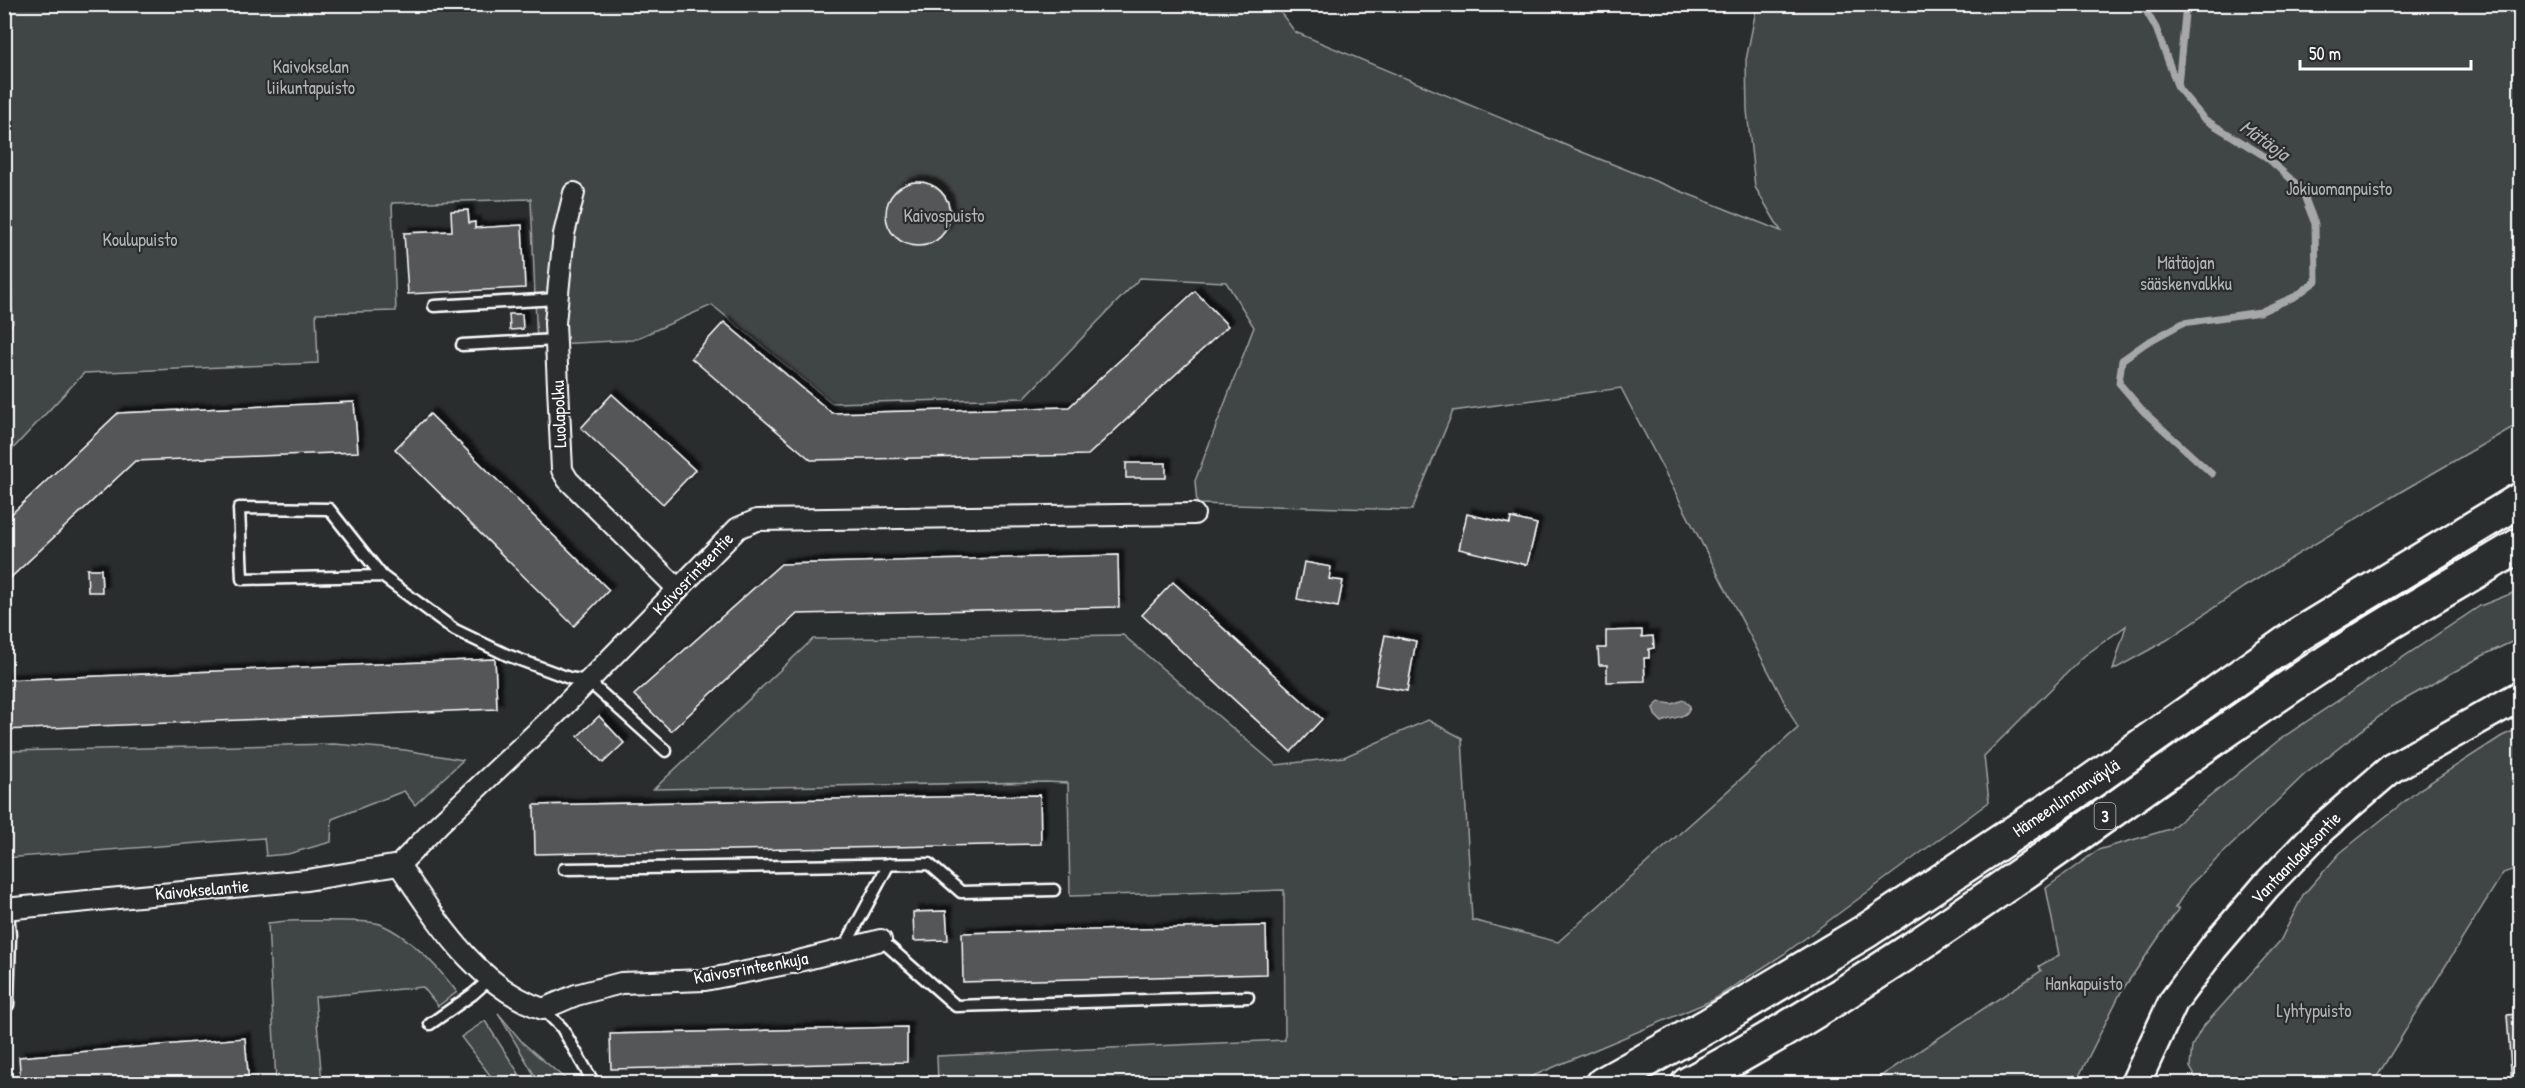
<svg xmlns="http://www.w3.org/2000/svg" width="2525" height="1088" viewBox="0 0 2525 1088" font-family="'Patrick Hand',sans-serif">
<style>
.built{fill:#373a3b}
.green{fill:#414445;stroke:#a0a2a2;stroke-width:1.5}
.water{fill:#6a6c6d;stroke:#a6a7a7;stroke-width:1.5}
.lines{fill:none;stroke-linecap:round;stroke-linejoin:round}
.stream{stroke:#a6a7a7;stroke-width:7}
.building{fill:#555758;stroke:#fff;stroke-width:1.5;filter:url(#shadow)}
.lane-casing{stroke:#fff;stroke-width:15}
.street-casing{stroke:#fff;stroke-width:24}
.secondary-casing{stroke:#fff;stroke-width:33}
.highway-casing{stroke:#fff;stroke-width:38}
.lane{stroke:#2a2d2e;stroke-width:10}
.street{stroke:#2a2d2e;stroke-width:20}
.secondary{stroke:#2a2d2e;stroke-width:28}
.highway{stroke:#2a2d2e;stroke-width:33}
.labels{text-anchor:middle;stroke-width:4.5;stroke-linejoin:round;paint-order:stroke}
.shield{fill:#2a2d2e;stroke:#bfc0c0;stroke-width:1.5}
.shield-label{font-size:16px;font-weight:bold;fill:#fff}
.park-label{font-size:18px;fill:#b3b4b5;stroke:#2a2d2e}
.street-label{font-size:18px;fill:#fff;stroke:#2a2d2e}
.water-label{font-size:20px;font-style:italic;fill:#b4b6b6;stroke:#2a2d2e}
</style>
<defs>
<filter id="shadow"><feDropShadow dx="5.5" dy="-5.5" stdDeviation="1.5" flood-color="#0009"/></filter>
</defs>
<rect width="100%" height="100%" fill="#2a2d2e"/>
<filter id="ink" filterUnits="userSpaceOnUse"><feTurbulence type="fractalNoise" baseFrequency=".0167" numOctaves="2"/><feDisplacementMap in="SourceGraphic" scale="12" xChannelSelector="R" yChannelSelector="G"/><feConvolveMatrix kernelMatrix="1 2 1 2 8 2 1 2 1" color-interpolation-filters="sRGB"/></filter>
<g filter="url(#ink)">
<path class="built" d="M 5,161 L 6,162 L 13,323 L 5,334 Z"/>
<g class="green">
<path d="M 5,5 L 1275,5 L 1295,32 L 1582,152 L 1781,231 L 1755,187 L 1747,110 L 1746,60 L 1757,5 L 2520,5 L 2520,423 L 2402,491 L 2244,587 L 2167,640 L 2113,670 L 2126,626 L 2084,656 L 1984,756 L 1989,802 L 1784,954 L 1713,1000 L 1516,1083 L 938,1083 L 937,1056 L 1285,1040 L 1284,890 L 1070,896 L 1068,783 L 1046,782 L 654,789 L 813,639 L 1123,635 L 1276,765 L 1344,757 L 1428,720 L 1462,738 L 1472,920 L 1558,942 L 1798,728 L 1621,388 L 1453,411 L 1412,510 L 1197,504 L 1195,481 L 1254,327 L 1226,282 L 1140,278 L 1024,398 L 832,403 L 712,305 L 633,340 L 537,345 L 531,199 L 392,203 L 396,311 L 316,313 L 318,363 L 84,373 L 5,457 L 4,334 L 13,323 L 6,162 L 4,161 Z"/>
<path d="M 2520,590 L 2520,638 L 2484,655 L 2393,706 L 2304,775 L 2189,886 L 2175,908 L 2179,908 L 2121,992 L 2076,1082 L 2074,1076 L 2071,1084 L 1870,1083 L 2041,971 L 2039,966 L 2059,955 L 2046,888 L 2098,850 L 2170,829 L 2279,740 L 2480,606 Z"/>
<path d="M 2520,728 L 2520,867 L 2503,873 L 2373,1083 L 2199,1083 L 2190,1067 L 2192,1046 L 2202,1028 L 2280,941 L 2303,895 L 2340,853 L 2420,789 L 2502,736 Z"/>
<path d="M 334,744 L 405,750 L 463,760 L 415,805 L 404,791 L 332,819 L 331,842 L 288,854 L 266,856 L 264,838 L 5,858 L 5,751 Z"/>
<path d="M 287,921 C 304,921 368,919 380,924 C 411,937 437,966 457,992 L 438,1006 L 423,987 L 315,997 L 322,1083 L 276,1083 L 268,923 Z"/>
<path d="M 498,1013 L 523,1043 L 570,1083 L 539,1083 Z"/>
<path d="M 485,1021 L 525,1083 L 496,1083 L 461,1037 Z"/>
</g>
<path class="water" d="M 1683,700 L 1690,706 C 1687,720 1673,716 1662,722 L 1655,715 L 1653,708 L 1659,702 L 1672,704 Z"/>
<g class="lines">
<g class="stream">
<path d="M 2142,4 L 2156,28 L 2178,88 L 2204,119 L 2266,157 L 2301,188 L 2315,224 L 2316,281 L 2296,296 L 2260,312 L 2183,323 L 2146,343 L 2122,360 L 2119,383 L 2144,412 L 2212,474"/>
<path d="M 2178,86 L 2186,4"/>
</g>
</g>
<g class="building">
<circle cx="918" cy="214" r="32"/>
<path d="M 468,210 L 469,223 L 475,222 L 475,228 L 522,225 L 525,288 L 408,294 L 404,233 L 452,231 L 451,211 Z"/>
<path d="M 1195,291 L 1228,326 L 1088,455 L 811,460 L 691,358 L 724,322 L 832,413 L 1069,407 Z"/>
<path d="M 509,314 L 522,314 L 523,329 L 510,330 Z"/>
<path d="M 612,394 L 695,470 L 663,504 L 581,428 Z"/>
<path d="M 354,402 L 358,452 L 135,461 L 4,584 L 4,521 L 118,413 Z"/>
<path d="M 430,414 L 609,590 L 574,626 L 395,449 Z"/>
<rect x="1126" y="463" width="40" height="15"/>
<path d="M 1467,514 L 1510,524 L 1511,518 L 1537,524 L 1527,565 L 1459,549 Z"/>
<path d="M 1118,555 L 1119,607 L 797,614 L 671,731 L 634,695 L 781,564 Z"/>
<path d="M 1304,562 L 1331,567 L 1329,579 L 1343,581 L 1338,607 L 1297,599 Z"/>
<path d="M 87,569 L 101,569 L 102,592 L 88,592 Z"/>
<path d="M 1173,582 L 1322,719 L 1291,752 L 1142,615 Z"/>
<path d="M 1642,630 L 1642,637 L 1653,636 L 1654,648 L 1649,649 L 1649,658 L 1644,658 L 1645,681 L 1607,682 L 1607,665 L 1599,665 L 1598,648 L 1606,648 L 1606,631 Z"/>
<path d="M 1385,635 L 1416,641 L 1407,691 L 1375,685 Z"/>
<path d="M 495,659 L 497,709 L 4,730 L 4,680 Z"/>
<path d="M 599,716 L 624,743 L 603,763 L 578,736 Z"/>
<path d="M 1040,795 L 1041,844 L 535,854 L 534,805 Z"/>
<path d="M 946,911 L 948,940 L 914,941 L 913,912 Z"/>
<path d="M 1266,926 L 1267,974 L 963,982 L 962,933 Z"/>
<path d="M 2520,1014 L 2520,1084 L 2512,1084 L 2507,1015 Z"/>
<path d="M 907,1027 L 907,1062 L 611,1069 L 610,1034 Z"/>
<path d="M 245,1038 L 249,1084 L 21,1084 L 19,1057 Z"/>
</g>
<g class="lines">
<defs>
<g id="lane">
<path d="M 434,306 L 557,299"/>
<path d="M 462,345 L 556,340"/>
<path d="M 382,576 L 242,579 L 239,508 L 329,509 L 382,576 L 455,630 L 507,655 L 569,678 L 588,681 L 666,751"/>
<path d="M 564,869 L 929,864 L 961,892 L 1054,890"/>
<path d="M 8,909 L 10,936 L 8,1005"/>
<path d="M 881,940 L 956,1006 L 1248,997"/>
<path d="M 843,950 L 889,864"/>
<path d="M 543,1009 L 562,1028 L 592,1080 L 596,1084"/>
<path d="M 430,1024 L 473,994 L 490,979"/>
</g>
<g id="street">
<path d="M 574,193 L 564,234 L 555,323 L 562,470 L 568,480 L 678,589"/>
<path d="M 399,865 L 439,824 L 555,715 L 738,528 L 757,520 L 1194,514"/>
<path d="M 399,865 C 437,920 477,987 543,1009 L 576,995 L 621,983 L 705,980 L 791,963 L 881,940"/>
<path d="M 4,909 L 307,880 L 399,865"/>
</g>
<path id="secondary" d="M 2135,1084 L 2173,1002 L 2214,947 L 2266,886 L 2321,829 L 2392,768 L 2520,696"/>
<g id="highway">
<path d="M 1603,1084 L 1709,1025 L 1866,931 L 2086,785 L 2298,635 L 2520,500"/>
<path d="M 1688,1084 C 1911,966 2107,808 2316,669 C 2382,625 2452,586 2520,545"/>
</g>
</defs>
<use href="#lane" class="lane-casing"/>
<use href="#street" class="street-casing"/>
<use href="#secondary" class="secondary-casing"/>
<use href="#highway" class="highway-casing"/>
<use href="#lane" class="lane"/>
<use href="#street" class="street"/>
<use href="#secondary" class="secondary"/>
<use href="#highway" class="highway"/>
</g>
</g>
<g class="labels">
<rect class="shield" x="2094.5" y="803" width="21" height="26" rx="4.5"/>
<g class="shield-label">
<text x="2105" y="822">3</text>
</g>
<g class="park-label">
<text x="311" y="73">Kaivokselan<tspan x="311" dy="21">liikuntapuisto</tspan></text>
<text x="2339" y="195">Jokiuomanpuisto</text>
<text x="944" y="222">Kaivospuisto</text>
<text x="140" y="246">Koulupuisto</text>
<text x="2186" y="269">Mätäojan<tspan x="2186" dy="21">sääskenvalkku</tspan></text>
<text x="2084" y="990">Hankapuisto</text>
<text x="2314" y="1017">Lyhtypuisto</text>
</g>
<g class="street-label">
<text transform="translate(559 414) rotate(-92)" y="6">Luolapolku</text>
<text transform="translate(693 574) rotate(-46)" y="6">Kaivosrinteentie</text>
<text transform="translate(2066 798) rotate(-34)" y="6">Hämeenlinnanväylä</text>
<text transform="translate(2296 858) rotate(-46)" y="6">Vantaanlaaksontie</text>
<text transform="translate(202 890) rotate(-5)" y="6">Kaivokselantie</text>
<text transform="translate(751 968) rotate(-10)" y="6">Kaivosrinteenkuja</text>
</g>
<g class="water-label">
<text transform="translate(2265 140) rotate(35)" y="7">Mätäoja</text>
</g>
</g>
<rect width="2525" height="1088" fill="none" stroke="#2a2d2e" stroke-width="24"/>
<rect x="12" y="12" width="2501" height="1064" fill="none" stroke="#fff" stroke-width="2" filter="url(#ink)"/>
<path d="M2300 60v9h171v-9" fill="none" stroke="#ffffff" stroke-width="3"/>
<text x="2309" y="60" font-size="18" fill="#ffffff" stroke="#2a2d2e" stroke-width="4.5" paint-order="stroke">50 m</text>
</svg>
